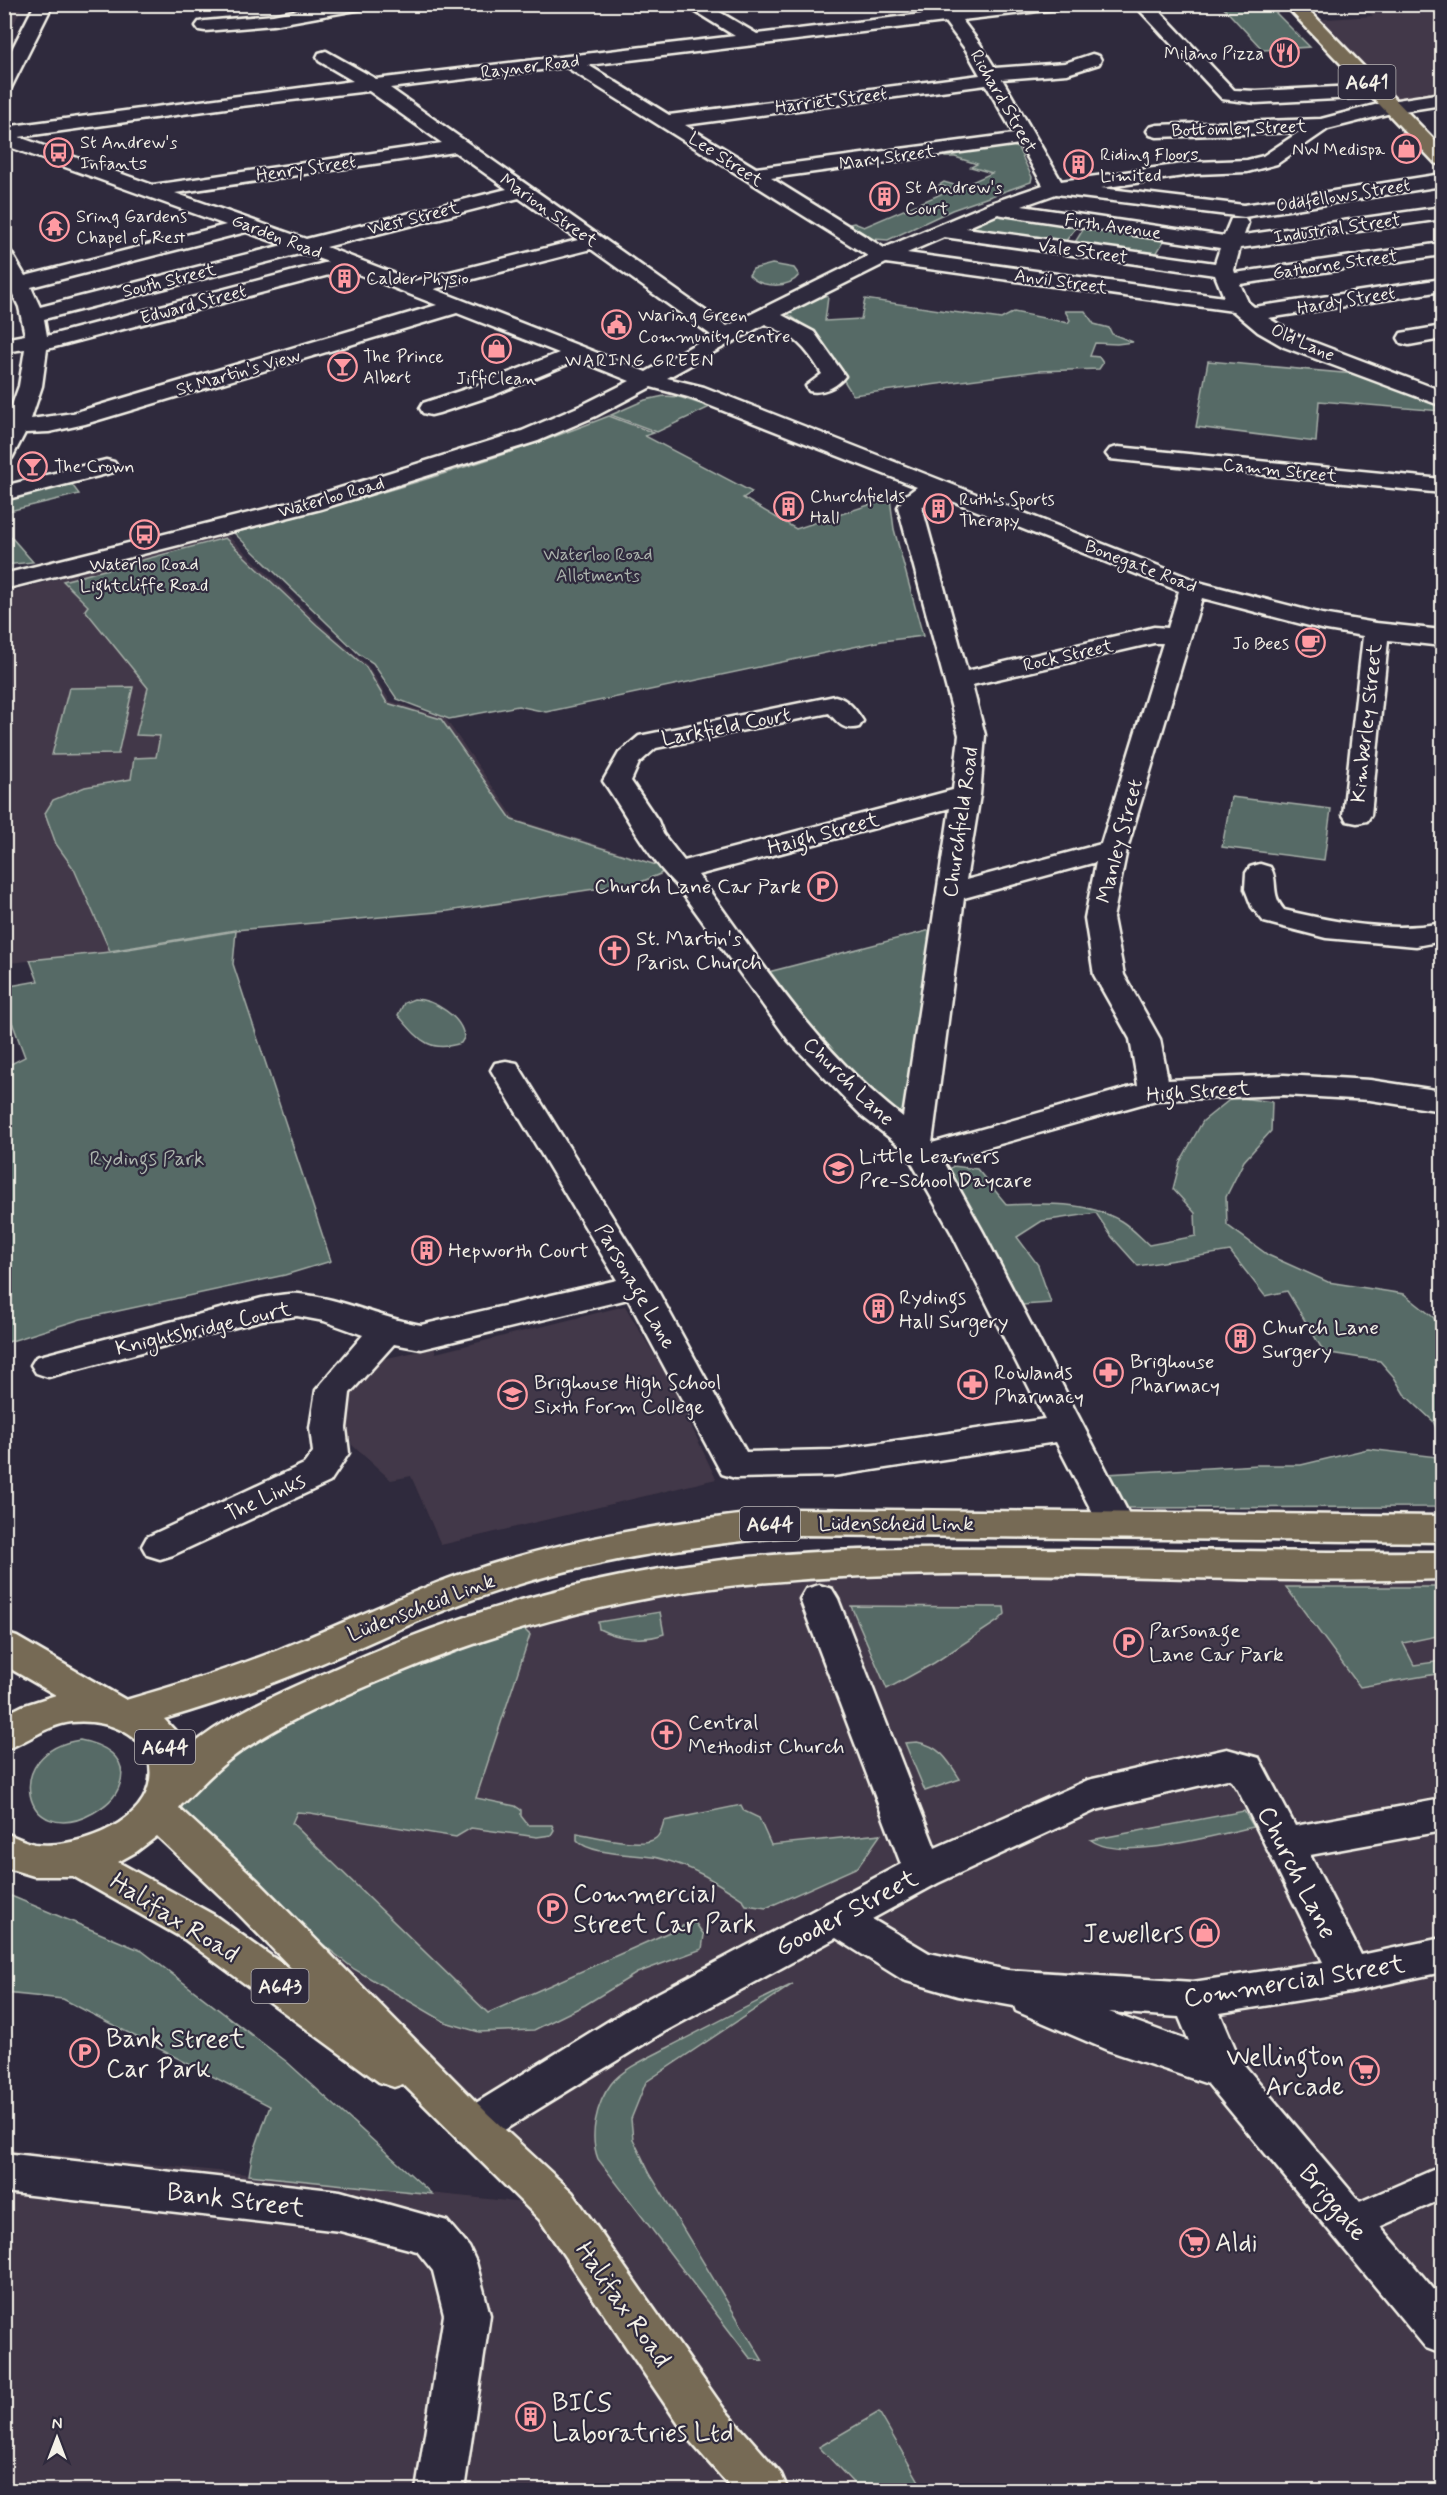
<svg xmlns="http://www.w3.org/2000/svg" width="1447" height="2495" viewBox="0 0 1447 2495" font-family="Mynerve,sans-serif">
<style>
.built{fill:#433848}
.green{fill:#566b66;stroke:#a5aea7;stroke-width:1.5}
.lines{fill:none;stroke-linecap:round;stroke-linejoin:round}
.pedestrian-casing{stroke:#f4f1e8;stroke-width:5}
.minor-casing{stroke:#f4f1e8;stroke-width:5}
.primary-casing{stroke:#f4f1e8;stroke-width:5}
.pedestrian{fill:#2f2a3d;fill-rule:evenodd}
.minor{fill:#2f2a3d;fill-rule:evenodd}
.primary{fill:#766a54;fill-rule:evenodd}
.labels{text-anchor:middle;stroke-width:4.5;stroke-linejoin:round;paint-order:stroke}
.far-poi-label{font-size:18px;fill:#f4f1e8;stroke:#2f2a3d;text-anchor:start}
.far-street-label{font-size:18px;fill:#f4f1e8;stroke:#2f2a3d}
.far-neighbourhood-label{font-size:18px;letter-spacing:1.5px;fill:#f4f1e8;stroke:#2f2a3d}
.far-park-label{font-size:18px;fill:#adb5ae;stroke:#2f2a3d}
.shield{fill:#2f2a3d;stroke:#b9b5b5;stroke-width:1.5}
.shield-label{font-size:20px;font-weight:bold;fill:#f4f1e8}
.street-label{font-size:21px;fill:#f4f1e8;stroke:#2f2a3d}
.poi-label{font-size:21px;fill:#f4f1e8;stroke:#2f2a3d;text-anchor:start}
.park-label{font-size:21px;fill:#adb5ae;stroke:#2f2a3d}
.near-street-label{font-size:26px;fill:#f4f1e8;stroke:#2f2a3d}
.near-poi-label{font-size:26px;fill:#f4f1e8;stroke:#2f2a3d;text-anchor:start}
</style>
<rect width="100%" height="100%" fill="#2f2a3d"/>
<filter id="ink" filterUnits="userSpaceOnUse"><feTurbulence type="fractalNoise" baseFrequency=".0167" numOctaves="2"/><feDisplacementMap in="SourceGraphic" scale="12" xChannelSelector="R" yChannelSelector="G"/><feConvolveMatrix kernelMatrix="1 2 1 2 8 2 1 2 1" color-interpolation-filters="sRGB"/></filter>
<g filter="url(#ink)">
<g class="built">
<path d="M 5,4 L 23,5 L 5,42 L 4,5 Z"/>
<path d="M 1363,5 L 1442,5 L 1442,95 L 1389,101 L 1312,20 L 1373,16 Z"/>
<path d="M 226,534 L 320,624 L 368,666 L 390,701 L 445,718 L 515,819 L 670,868 L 662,875 L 641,883 L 469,909 L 236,931 L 110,952 L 9,963 L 5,958 L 5,593 Z"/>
<path d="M 625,1306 L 671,1383 L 716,1479 L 441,1545 L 411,1476 L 391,1480 L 352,1445 L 340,1407 L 373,1361 L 434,1348 L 436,1353 Z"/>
<path d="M 1442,1566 L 1442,2490 L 5,2490 L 4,2149 L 555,2206 L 156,1811 L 401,1655 L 698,1576 Z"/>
</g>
<g class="green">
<path d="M 1221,5 L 1268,5 L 1310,47 L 1263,50 Z"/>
<path d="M 1010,145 L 1018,148 L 1032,177 L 1031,182 L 952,210 L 888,240 L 873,239 L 849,224 L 854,223 L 864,227 L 953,189 L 939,185 L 944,182 L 961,187 L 992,173 L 971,167 L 977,164 L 955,157 L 945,157 L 945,154 Z"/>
<path d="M 995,213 L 1078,225 L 1065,242 L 962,227 Z"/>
<path d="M 1084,228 L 1165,239 L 1155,256 L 1074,244 Z"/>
<path d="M 772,264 L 794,268 L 799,275 C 789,289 760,288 749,275 L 753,269 Z"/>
<path d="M 823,294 L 828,297 L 825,321 L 861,319 L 865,299 L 1001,319 L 1014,312 L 1068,323 L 1070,320 L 1065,311 L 1085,311 L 1094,324 L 1109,328 L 1112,334 L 1133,342 L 1117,344 L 1095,343 L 1090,356 L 1099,357 L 1103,363 L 1099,369 L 1038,371 L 853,395 L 814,333 L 787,313 Z"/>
<path d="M 1208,361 L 1366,375 L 1442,406 L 1442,411 L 1319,401 L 1316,442 L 1196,427 Z"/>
<path d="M 664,396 L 679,397 L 710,407 L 657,432 L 611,415 L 645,400 Z"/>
<path d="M 609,416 L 654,433 L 645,436 L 752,492 L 743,498 L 796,529 L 890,498 L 894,529 L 923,636 L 882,641 L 546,712 L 518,706 L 449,719 L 397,699 L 373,663 L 359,654 L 234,533 C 361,500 487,464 609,416 Z"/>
<path d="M 70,482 L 79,494 L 5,512 L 8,498 Z"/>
<path d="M 4,530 L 5,530 L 33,562 L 5,565 Z"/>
<path d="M 225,538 L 317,625 L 366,667 L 387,703 L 441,719 L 512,820 L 666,868 L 660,874 L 641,882 L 448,911 L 235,930 L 110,951 L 74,869 L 56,844 L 45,813 L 53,800 L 85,787 L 131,779 L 134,758 L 156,757 L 160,736 L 136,735 L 148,688 L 85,610 L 88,606 L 63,581 Z"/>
<path d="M 133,687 L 118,754 L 52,755 L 69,688 Z"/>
<path d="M 1231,797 L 1331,809 L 1324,860 L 1222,847 Z"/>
<path d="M 946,926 L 915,1142 L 757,975 Z"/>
<path d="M 236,931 L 233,964 L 331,1261 L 285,1275 L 81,1319 L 5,1343 L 5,1067 L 25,1057 L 9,1014 L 5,1014 L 5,987 L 38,981 L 30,960 L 110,952 Z"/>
<path d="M 414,999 C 433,999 463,1017 464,1038 L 461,1043 C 428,1054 418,1038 398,1015 L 404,1003 Z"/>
<path d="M 1233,1097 L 1272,1102 L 1271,1131 L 1244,1161 L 1226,1197 L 1227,1225 L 1268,1255 L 1328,1282 L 1404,1294 L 1433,1317 L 1442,1333 L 1442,1507 L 1121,1508 L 1107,1474 L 1258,1465 L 1301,1465 L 1368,1449 L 1437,1457 L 1440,1437 L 1433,1421 L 1404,1394 L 1394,1377 L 1380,1361 L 1324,1352 L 1287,1291 L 1265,1296 L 1230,1251 L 1138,1266 L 1112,1237 L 1096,1213 L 1042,1221 L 1017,1237 L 1038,1265 L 1051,1303 L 1022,1305 L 1011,1295 L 947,1172 L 953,1166 L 977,1169 L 1007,1205 C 1044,1203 1087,1201 1121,1221 C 1131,1227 1140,1237 1149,1245 L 1196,1236 L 1195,1213 L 1173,1189 L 1180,1162 L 1203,1121 Z"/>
<path d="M 1286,1587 L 1442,1587 L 1442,1635 L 1403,1643 L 1414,1665 L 1442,1661 L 1442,1673 L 1360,1687 Z"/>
<path d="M 851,1606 L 1004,1607 L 1005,1614 L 998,1621 L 934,1663 L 887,1689 Z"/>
<path d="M 660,1612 L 664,1634 C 645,1641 618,1639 599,1629 L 598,1622 Z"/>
<path d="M 525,1630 L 530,1635 L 476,1798 L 515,1806 L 521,1810 L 521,1816 L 528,1825 L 552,1825 L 554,1830 L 551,1835 L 537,1837 L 471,1828 L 456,1837 L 310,1813 L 297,1812 L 292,1823 L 488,2013 L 694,1921 L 704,1935 L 702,1949 L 637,1973 L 585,2005 L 534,2030 L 479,2032 L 445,2022 L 354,1969 L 265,1898 L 175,1807 L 193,1784 L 299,1712 L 472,1638 Z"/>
<path d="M 80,1740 C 102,1744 129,1757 120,1784 C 116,1798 105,1806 93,1813 C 23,1852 0,1751 80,1740 Z"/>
<path d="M 917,1742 C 940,1746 948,1760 960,1779 L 925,1791 L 905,1743 Z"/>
<path d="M 741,1805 L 744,1811 L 759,1818 L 771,1845 L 881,1834 L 858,1867 L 766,1908 L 746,1905 L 742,1899 C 713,1880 692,1866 658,1858 C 639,1854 588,1855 577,1840 L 577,1833 C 593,1836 644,1849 656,1838 C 661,1834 662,1827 664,1821 Z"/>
<path d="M 1244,1811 L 1254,1827 C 1217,1834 1122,1863 1091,1840 Z"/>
<path d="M 4,1893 L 142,1951 L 287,2062 L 432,2194 L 249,2175 L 252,2157 L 270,2106 L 63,1999 L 5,1993 Z"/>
<path d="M 793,1984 L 646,2082 L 631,2119 L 633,2139 L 650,2174 L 763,2361 L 750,2358 L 598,2159 C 589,2136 596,2104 611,2084 C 622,2069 652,2056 669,2047 C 710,2026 751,2004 793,1984 Z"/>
<path d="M 879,2412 L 924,2490 L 860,2490 L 819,2447 Z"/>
</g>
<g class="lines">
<defs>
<path id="pedestrian" d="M 1442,2166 L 1442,2199 L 1352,2239 L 1339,2235 L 1334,2223 L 1339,2211 Z"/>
<g id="minor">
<path d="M 35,4 L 53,4 L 11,88 L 4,89 L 4,65 Z"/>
<path d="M 329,4 L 371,4 L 362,9 L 273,25 L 205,31 L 199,30 L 196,26 L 199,22 L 205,21 L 273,15 Z"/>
<path d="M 683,4 L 706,4 L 757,34 L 931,13 L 926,8 L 929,4 L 942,4 L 953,11 L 1006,4 L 1065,4 L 1056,9 L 962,20 L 980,44 L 995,68 L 1065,63 L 1092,54 L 1099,56 L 1101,60 L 1099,64 L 1067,74 L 1002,79 L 1061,181 L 1197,162 L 1247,160 L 1263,156 L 1299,132 L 1157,137 L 1150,135 L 1147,131 L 1150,127 L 1157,125 L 1321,119 L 1390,101 L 1442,93 L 1442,105 L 1391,113 L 1328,129 L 1277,164 L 1247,172 L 1197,174 L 1101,188 L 1244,205 L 1442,174 L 1442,186 L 1244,217 L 1056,194 L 1022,206 L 1224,236 L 1231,219 L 1245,219 L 1248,223 L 1244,235 L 1442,207 L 1442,219 L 1240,248 L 1234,270 L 1235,273 L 1442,243 L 1442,255 L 1240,284 L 1248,302 L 1254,307 L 1442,279 L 1442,291 L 1268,318 L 1300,337 L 1442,391 L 1442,406 L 1284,347 L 1258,332 L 1233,311 L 886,263 L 782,315 L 814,332 L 845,376 C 837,387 822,394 809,391 L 806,386 L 822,374 C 805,346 795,336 765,324 L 667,378 L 704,387 L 1202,583 L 1322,614 L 1376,623 L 1442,630 L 1442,646 L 1388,640 L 1371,815 L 1367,821 L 1357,823 L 1347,821 L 1343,815 L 1363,636 L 1321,629 L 1202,598 L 1127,849 L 1113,918 L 1124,975 L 1160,1039 L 1168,1080 L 1284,1075 L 1370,1080 L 1442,1091 L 1442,1111 L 1370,1100 L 1284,1095 L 1156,1100 L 943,1160 L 983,1232 L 1134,1524 L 1129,1533 L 1116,1537 L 1103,1533 L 1056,1442 L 833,1476 L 735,1478 L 722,1474 L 628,1299 L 421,1349 L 394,1344 L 350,1393 L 346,1428 L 349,1453 L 330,1482 L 173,1555 L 160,1559 L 147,1555 L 142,1546 L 147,1537 L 304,1464 L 313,1452 L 310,1428 L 316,1390 L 363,1335 L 324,1321 L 297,1316 L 262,1320 L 48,1377 L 36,1373 L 31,1365 L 36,1357 L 262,1298 C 274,1296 287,1293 299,1294 C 341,1298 379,1318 421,1325 L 617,1280 L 491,1070 L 495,1063 L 506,1061 L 517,1063 L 521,1070 L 655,1286 L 746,1452 L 833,1450 L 1045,1419 L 951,1232 L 904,1149 L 863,1117 L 789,1041 L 677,886 C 646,855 628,817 603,781 L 619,753 L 639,736 L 835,696 C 848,699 856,710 863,721 L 859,727 C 844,731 839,724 829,713 L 656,748 L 639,763 L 631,781 L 658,821 L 663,834 L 684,861 L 953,790 L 959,735 L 898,507 L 906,495 L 917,487 L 688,397 L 651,387 L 596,416 L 538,441 L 321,509 L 4,589 L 4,574 L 305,499 L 522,431 L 580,406 L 630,381 L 578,360 L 494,395 L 439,413 L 431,415 L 423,413 L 420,408 L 423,403 L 478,385 L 559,353 L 457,313 L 85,424 L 49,432 L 25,433 L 12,458 L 4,460 L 4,427 L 19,386 L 25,349 L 4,352 L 4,339 L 25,335 L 19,307 L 4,276 L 4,250 L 11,252 L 25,276 L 226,225 L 4,145 L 4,127 L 353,81 L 319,61 L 317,57 L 319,53 L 326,51 L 376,79 L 735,36 ZM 945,22 L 966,50 L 980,75 L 669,115 L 588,65 ZM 566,67 L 868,256 L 727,326 L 390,88 ZM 986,85 L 1014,134 L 756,168 L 685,125 ZM 369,91 L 442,143 L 153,185 L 19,137 L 233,107 ZM 1020,144 L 1043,185 L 988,204 L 884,248 L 771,178 ZM 455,152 L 507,189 L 306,239 L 175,193 ZM 519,198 L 578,240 L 414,281 L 326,247 ZM 998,214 L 1003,215 L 1220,248 L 1215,263 L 966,228 ZM 246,232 L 283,245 L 40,307 L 31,287 ZM 944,237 L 1215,275 L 1224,297 L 907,253 ZM 591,249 L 711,335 L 646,372 L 434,289 ZM 303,253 L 328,262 L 47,336 L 44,319 ZM 348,270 L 437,305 L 73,413 L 31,419 L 42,386 L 47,349 ZM 937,495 L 1179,591 L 1168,628 L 1154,627 L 967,671 L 922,507 ZM 1154,643 L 1163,643 L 1101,844 L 966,880 L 980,795 L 985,735 L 972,685 ZM 950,808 L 903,1117 C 818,1052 760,960 698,875 ZM 1096,862 L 1085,918 L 1094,975 L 1130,1039 L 1138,1085 L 932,1143 L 964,898 Z"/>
<path d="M 1134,4 L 1153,4 L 1234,90 L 1256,91 L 1375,85 L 1382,87 L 1384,91 L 1382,95 L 1375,97 L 1256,103 L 1222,99 Z"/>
<path d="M 1442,326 L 1442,339 L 1409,345 L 1401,343 L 1398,338 L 1401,333 Z"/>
<path d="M 1118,447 L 1442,479 L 1442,493 L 1110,459 L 1106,454 L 1110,449 Z"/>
<path d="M 106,460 L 114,462 L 118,467 L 114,472 L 4,500 L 4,486 Z"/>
<path d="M 1260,864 L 1270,867 C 1279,880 1270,894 1284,910 C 1334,922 1391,933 1442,923 L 1442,941 L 1416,946 L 1326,938 L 1264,922 L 1252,907 L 1245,889 L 1246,873 L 1250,867 Z"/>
<path d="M 819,1585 L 832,1589 L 838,1599 L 935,1848 L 1088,1780 L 1227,1749 L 1259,1758 L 1295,1826 L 1442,1799 L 1442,1831 L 1310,1855 L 1361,1955 L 1442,1938 L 1442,1972 L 1350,1992 L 1220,2013 L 1240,2060 L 1442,2299 L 1442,2354 L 1426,2348 L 1208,2084 L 1107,2050 L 1016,2011 L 1014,2006 L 958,1996 L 903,1980 L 836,1938 L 660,2034 L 488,2140 L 473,2146 L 458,2140 L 451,2127 L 458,2114 L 630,2008 L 901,1864 L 800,1599 L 806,1589 ZM 1227,1779 L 1232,1781 L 1238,1790 L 1323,1962 L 1193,1982 L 1007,1970 L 929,1953 L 872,1919 L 938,1883 L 1096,1810 ZM 1109,2012 L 1179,2017 L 1189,2041 Z"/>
<path d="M 4,2153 L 340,2191 L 447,2221 L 469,2247 L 476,2262 L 490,2315 L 464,2490 L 416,2490 L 444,2315 L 433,2271 L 417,2251 L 340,2231 L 4,2192 Z"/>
</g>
<g id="primary">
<path d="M 1284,4 L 1303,4 L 1442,148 L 1442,165 L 1435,163 Z"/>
<path d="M 797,1509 L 1442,1516 L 1442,1542 L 797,1535 C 692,1546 586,1560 486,1595 C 431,1613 380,1639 327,1661 C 274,1684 219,1703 164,1719 L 177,1733 L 185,1751 C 231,1711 290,1689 345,1664 C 457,1614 578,1579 700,1563 C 806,1548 913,1548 1019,1549 C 1160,1549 1301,1553 1442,1552 L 1442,1579 C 1197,1587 948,1557 704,1589 C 597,1604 492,1633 393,1675 C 337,1699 278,1723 229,1760 C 212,1773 197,1790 181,1805 L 179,1808 L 256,1879 L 488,2114 L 572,2192 L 724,2409 L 781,2474 L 788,2490 L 733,2490 L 690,2441 L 540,2220 L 403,2084 L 394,2087 L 379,2082 L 184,1939 L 73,1876 L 34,1876 L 4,1867 L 4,1833 C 15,1836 24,1842 35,1844 C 72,1849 139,1827 149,1785 C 160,1738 110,1718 72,1722 C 46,1725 28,1742 4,1750 L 4,1715 L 22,1706 L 56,1695 L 4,1665 L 4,1633 L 17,1637 L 126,1700 C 177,1685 228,1670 278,1650 C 338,1626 397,1597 458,1575 C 568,1537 682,1520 797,1509 ZM 157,1836 L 228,1903 L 299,1976 L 214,1915 L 118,1862 L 136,1852 Z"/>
</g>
</defs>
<use href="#pedestrian" class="pedestrian-casing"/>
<use href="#minor" class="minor-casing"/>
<use href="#primary" class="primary-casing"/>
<use href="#pedestrian" class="pedestrian"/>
<use href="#minor" class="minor"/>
<use href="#primary" class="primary"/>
</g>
</g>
<defs>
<symbol id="restaurant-ring" viewBox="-11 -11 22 22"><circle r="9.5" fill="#2f2a3d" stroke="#ff9aa2" stroke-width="1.5"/><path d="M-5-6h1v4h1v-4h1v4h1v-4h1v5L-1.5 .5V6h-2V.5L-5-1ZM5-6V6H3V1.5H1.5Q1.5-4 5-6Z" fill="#ff9aa2"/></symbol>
<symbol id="shop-ring" viewBox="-11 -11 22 22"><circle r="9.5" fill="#2f2a3d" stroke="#ff9aa2" stroke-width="1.5"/><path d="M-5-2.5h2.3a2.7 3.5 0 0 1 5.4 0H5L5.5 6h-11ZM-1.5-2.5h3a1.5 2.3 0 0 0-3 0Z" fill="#ff9aa2"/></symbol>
<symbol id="bus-ring" viewBox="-11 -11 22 22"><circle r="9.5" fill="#2f2a3d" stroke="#ff9aa2" stroke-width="1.5"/><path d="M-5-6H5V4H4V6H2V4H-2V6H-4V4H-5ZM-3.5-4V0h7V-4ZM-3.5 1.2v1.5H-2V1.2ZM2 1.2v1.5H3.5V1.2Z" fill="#ff9aa2"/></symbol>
<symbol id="building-ring" viewBox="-11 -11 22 22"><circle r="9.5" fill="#2f2a3d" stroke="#ff9aa2" stroke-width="1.5"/><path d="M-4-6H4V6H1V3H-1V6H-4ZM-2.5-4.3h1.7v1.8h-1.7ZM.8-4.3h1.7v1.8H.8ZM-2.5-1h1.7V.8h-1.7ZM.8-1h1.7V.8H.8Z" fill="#ff9aa2"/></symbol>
<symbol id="temple-ring" viewBox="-11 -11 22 22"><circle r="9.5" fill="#2f2a3d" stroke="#ff9aa2" stroke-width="1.5"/><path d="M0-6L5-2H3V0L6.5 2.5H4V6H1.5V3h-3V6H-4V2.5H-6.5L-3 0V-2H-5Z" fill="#ff9aa2"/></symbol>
<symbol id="civic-ring" viewBox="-11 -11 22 22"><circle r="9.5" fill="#2f2a3d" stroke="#ff9aa2" stroke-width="1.5"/><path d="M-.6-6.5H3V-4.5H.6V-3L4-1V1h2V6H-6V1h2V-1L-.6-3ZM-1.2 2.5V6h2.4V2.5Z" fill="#ff9aa2"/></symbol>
<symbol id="bar-ring" viewBox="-11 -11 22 22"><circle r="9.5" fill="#2f2a3d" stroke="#ff9aa2" stroke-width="1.5"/><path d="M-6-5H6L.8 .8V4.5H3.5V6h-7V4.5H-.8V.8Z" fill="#ff9aa2"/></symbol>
<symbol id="cafe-ring" viewBox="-11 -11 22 22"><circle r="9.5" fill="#2f2a3d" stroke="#ff9aa2" stroke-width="1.5"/><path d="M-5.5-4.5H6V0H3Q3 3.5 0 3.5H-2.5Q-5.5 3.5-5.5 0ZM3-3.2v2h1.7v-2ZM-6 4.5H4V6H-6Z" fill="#ff9aa2"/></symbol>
<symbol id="parking-ring" viewBox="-11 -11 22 22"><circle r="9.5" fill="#2f2a3d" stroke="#ff9aa2" stroke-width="1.5"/><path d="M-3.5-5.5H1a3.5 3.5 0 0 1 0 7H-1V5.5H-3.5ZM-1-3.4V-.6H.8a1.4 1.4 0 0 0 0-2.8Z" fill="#ff9aa2"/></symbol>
<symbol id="church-ring" viewBox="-11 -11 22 22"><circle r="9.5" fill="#2f2a3d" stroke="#ff9aa2" stroke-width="1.5"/><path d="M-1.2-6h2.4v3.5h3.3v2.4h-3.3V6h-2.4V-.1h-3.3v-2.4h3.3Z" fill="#ff9aa2"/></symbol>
<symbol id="school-ring" viewBox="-11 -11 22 22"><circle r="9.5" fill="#2f2a3d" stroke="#ff9aa2" stroke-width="1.5"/><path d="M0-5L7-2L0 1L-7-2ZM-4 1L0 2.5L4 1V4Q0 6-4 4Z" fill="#ff9aa2"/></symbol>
<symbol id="pharmacy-ring" viewBox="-11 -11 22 22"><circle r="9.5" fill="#2f2a3d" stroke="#ff9aa2" stroke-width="1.5"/><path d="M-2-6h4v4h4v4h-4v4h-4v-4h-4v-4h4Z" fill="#ff9aa2"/></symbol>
<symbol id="university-ring" viewBox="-11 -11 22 22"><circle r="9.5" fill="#2f2a3d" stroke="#ff9aa2" stroke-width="1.5"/><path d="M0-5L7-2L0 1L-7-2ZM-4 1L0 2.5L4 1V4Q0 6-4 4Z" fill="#ff9aa2"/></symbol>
<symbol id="supermarket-ring" viewBox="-11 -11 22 22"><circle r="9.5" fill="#2f2a3d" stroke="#ff9aa2" stroke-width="1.5"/><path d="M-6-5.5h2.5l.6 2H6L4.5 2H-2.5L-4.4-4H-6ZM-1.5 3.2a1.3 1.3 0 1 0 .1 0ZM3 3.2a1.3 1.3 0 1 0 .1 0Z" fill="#ff9aa2"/></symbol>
</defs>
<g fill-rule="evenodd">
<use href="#restaurant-ring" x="1268" y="36" width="33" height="33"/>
<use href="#shop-ring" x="1390" y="132" width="33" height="33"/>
<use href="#bus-ring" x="42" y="136" width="33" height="33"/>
<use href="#building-ring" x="1062" y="148" width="33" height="33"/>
<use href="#building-ring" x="868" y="180" width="33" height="33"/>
<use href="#temple-ring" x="38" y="210" width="33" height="33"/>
<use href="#building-ring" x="328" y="262" width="33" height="33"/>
<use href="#civic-ring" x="600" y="308" width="33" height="33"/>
<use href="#shop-ring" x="480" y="332" width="33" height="33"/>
<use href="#bar-ring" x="326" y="350" width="33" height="33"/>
<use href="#bar-ring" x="16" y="450" width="33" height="33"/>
<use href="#building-ring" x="772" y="490" width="33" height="33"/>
<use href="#building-ring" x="922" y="492" width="33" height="33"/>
<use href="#bus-ring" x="128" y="518" width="33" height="33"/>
<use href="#cafe-ring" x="1294" y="626" width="33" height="33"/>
<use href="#parking-ring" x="806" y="870" width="33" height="33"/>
<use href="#church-ring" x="598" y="934" width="33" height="33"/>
<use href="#school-ring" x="822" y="1152" width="33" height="33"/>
<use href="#building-ring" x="410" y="1234" width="33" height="33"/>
<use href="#building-ring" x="862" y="1292" width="33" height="33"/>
<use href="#building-ring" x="1224" y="1322" width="33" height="33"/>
<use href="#pharmacy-ring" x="1092" y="1356" width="33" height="33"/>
<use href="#pharmacy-ring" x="956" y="1368" width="33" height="33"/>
<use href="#university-ring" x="496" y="1378" width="33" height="33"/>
<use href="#parking-ring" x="1112" y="1626" width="33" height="33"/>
<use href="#church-ring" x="650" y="1718" width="33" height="33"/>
<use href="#parking-ring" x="536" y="1892" width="33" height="33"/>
<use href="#shop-ring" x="1188" y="1916" width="33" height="33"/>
<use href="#parking-ring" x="68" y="2036" width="33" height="33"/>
<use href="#supermarket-ring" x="1348" y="2054" width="33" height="33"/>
<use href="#supermarket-ring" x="1178" y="2226" width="33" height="33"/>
<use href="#building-ring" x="514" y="2400" width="33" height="33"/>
</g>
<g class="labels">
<g class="far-poi-label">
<text x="1264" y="59" text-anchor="end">Milano Pizza</text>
<text x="80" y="148">St Andrew's<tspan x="80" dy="21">Infants</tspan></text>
<text x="1385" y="155" text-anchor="end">NW Medispa</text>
<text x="1100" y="160">Riding Floors<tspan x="1100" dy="21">Limited</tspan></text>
<text x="905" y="193">St Andrew's<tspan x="905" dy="21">Court</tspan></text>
<text x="76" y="222">Sring Gardens<tspan x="76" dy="21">Chapel of Rest</tspan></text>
<text x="366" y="284">Calder Physio</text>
<text x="638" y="321">Waring Green<tspan x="638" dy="21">Community Centre</tspan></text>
<text x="363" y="362">The Prince<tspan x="363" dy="21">Albert</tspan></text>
<text x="496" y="384" text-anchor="middle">JiffiClean</text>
<text x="54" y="472">The Crown</text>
<text x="810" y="502">Churchfields<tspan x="810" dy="21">Hall</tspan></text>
<text x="959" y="505">Ruth's Sports<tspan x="959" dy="21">Therapy</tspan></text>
<text x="144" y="570" text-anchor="middle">Waterloo Road<tspan x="144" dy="21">Lightcliffe Road</tspan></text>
<text x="1289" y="649" text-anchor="end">Jo Bees</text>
</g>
<g class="far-street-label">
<text transform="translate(530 66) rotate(-7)" y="6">Rayner Road</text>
<text transform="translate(831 100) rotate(-7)" y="6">Harriet Street</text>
<text transform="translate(1004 101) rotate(60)" y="6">Richard Street</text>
<text transform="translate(1239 128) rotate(-2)" y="6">Bottomley Street</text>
<text transform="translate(887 157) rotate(-8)" y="6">Mary Street</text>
<text transform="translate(726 159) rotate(33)" y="6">Lee Street</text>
<text transform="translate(306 168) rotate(-8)" y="6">Henry Street</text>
<text transform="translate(1343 195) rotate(-9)" y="6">Oddfellows Street</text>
<text transform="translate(549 210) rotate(35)" y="6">Marion Street</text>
<text transform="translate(413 218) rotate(-14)" y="6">West Street</text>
<text transform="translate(1113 226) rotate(8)" y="6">Firth Avenue</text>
<text transform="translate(1337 228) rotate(-8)" y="6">Industrial Street</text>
<text transform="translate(277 236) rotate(21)" y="6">Garden Road</text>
<text transform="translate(1083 251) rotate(8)" y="6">Vale Street</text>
<text transform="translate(1335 264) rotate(-8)" y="6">Gathorne Street</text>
<text transform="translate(169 280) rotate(-14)" y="6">South Street</text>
<text transform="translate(1061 281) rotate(8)" y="6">Anvil Street</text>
<text transform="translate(1346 300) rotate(-9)" y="6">Hardy Street</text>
<text transform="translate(193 304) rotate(-15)" y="6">Edward Street</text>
<text transform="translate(1303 342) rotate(24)" y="6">Old Lane</text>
<text transform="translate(238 372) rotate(-16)" y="6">St Martin's View</text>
<text transform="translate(1280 470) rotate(6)" y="6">Camm Street</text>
<text transform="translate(331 497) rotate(-16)" y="6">Waterloo Road</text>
<text transform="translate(1141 566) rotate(21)" y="6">Bonegate Road</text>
<text transform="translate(1068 655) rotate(-13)" y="6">Rock Street</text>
</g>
<g class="far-neighbourhood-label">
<text x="640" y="366">WARING GREEN</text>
</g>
<g class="far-park-label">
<text x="598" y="560">Waterloo Road<tspan x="598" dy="21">Allotments</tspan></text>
</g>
<g class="shield">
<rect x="1338.5" y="65" width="57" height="34" rx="4.5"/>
<rect x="740" y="1507" width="60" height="34" rx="4.5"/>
<rect x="135" y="1730" width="60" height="34" rx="4.5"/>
<rect x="251.5" y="1969" width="57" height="34" rx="4.5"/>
</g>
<g class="shield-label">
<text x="1367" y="89">A641</text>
<text x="770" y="1531">A644</text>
<text x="165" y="1754">A644</text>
<text x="280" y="1993">A643</text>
</g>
<g class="street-label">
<text transform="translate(1366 723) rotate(-84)" y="7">Kimberley Street</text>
<text transform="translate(726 726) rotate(-11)" y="7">Larkfield Court</text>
<text transform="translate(960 822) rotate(-82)" y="7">Churchfield Road</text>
<text transform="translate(823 833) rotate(-15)" y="7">Haigh Street</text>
<text transform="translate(1119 841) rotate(-75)" y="7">Manley Street</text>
<text transform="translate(849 1081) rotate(44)" y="7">Church Lane</text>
<text transform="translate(1198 1091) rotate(-4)" y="7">High Street</text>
<text transform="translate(636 1286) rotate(60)" y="7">Parsonage Lane</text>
<text transform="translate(203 1328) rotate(-13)" y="7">Knightsbridge Court</text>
<text transform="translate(265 1497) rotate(-25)" y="7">The Links</text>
<text x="896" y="1530">Lüdenscheid Link</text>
<text transform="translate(421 1607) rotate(-21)" y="7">Lüdenscheid Link</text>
</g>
<g class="poi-label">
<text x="801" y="893" text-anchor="end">Church Lane Car Park</text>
<text x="636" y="945">St. Martin's<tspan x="636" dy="24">Parish Church</tspan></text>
<text x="859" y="1163">Little Learners<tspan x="859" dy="24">Pre-School Daycare</tspan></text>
<text x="448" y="1257">Hepworth Court</text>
<text x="899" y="1304">Rydings<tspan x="899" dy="24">Hall Surgery</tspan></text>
<text x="1262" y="1334">Church Lane<tspan x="1262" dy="24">Surgery</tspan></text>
<text x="1130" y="1368">Brighouse<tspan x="1130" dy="24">Pharmacy</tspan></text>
<text x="994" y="1379">Rowlands<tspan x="994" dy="24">Pharmacy</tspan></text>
<text x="534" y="1389">Brighouse High School<tspan x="534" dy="24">Sixth Form College</tspan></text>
<text x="1149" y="1637">Parsonage<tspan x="1149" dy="24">Lane Car Park</tspan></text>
<text x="688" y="1729">Central<tspan x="688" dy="24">Methodist Church</tspan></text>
</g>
<g class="park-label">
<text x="147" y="1165">Rydings Park</text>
</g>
<g class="near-street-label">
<text transform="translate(1298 1872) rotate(63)" y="9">Church Lane</text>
<text transform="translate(846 1912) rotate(-28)" y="9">Gooder Street</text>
<text transform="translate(175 1917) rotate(32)" y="9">Halifax Road</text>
<text transform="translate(1294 1980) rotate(-9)" y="9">Commercial Street</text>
<text transform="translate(236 2199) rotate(7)" y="9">Bank Street</text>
<text transform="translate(1334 2202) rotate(50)" y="9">Briggate</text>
<text transform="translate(624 2304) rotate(55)" y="9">Halifax Road</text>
</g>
<g class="near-poi-label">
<text x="573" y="1902">Commercial<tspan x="573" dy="30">Street Car Park</tspan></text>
<text x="1184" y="1942" text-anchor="end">Jewellers</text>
<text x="106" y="2047">Bank Street<tspan x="106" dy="30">Car Park</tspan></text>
<text x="1344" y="2065" text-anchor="end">Wellington<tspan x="1344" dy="30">Arcade</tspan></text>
<text x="1215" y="2251">Aldi</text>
<text x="552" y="2411">BICS<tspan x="552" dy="30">Laboratries Ltd</tspan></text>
</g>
</g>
<rect width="1447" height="2495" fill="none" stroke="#2f2a3d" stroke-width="24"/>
<rect x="12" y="12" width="1423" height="2471" fill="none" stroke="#f4f1e8" stroke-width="2" filter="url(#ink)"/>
<g transform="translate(57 2438)" stroke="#2f2a3d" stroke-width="4.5" paint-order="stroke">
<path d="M0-4.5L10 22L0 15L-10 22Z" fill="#f4f1e8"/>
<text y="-9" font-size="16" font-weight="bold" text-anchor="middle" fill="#f4f1e8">N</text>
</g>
</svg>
